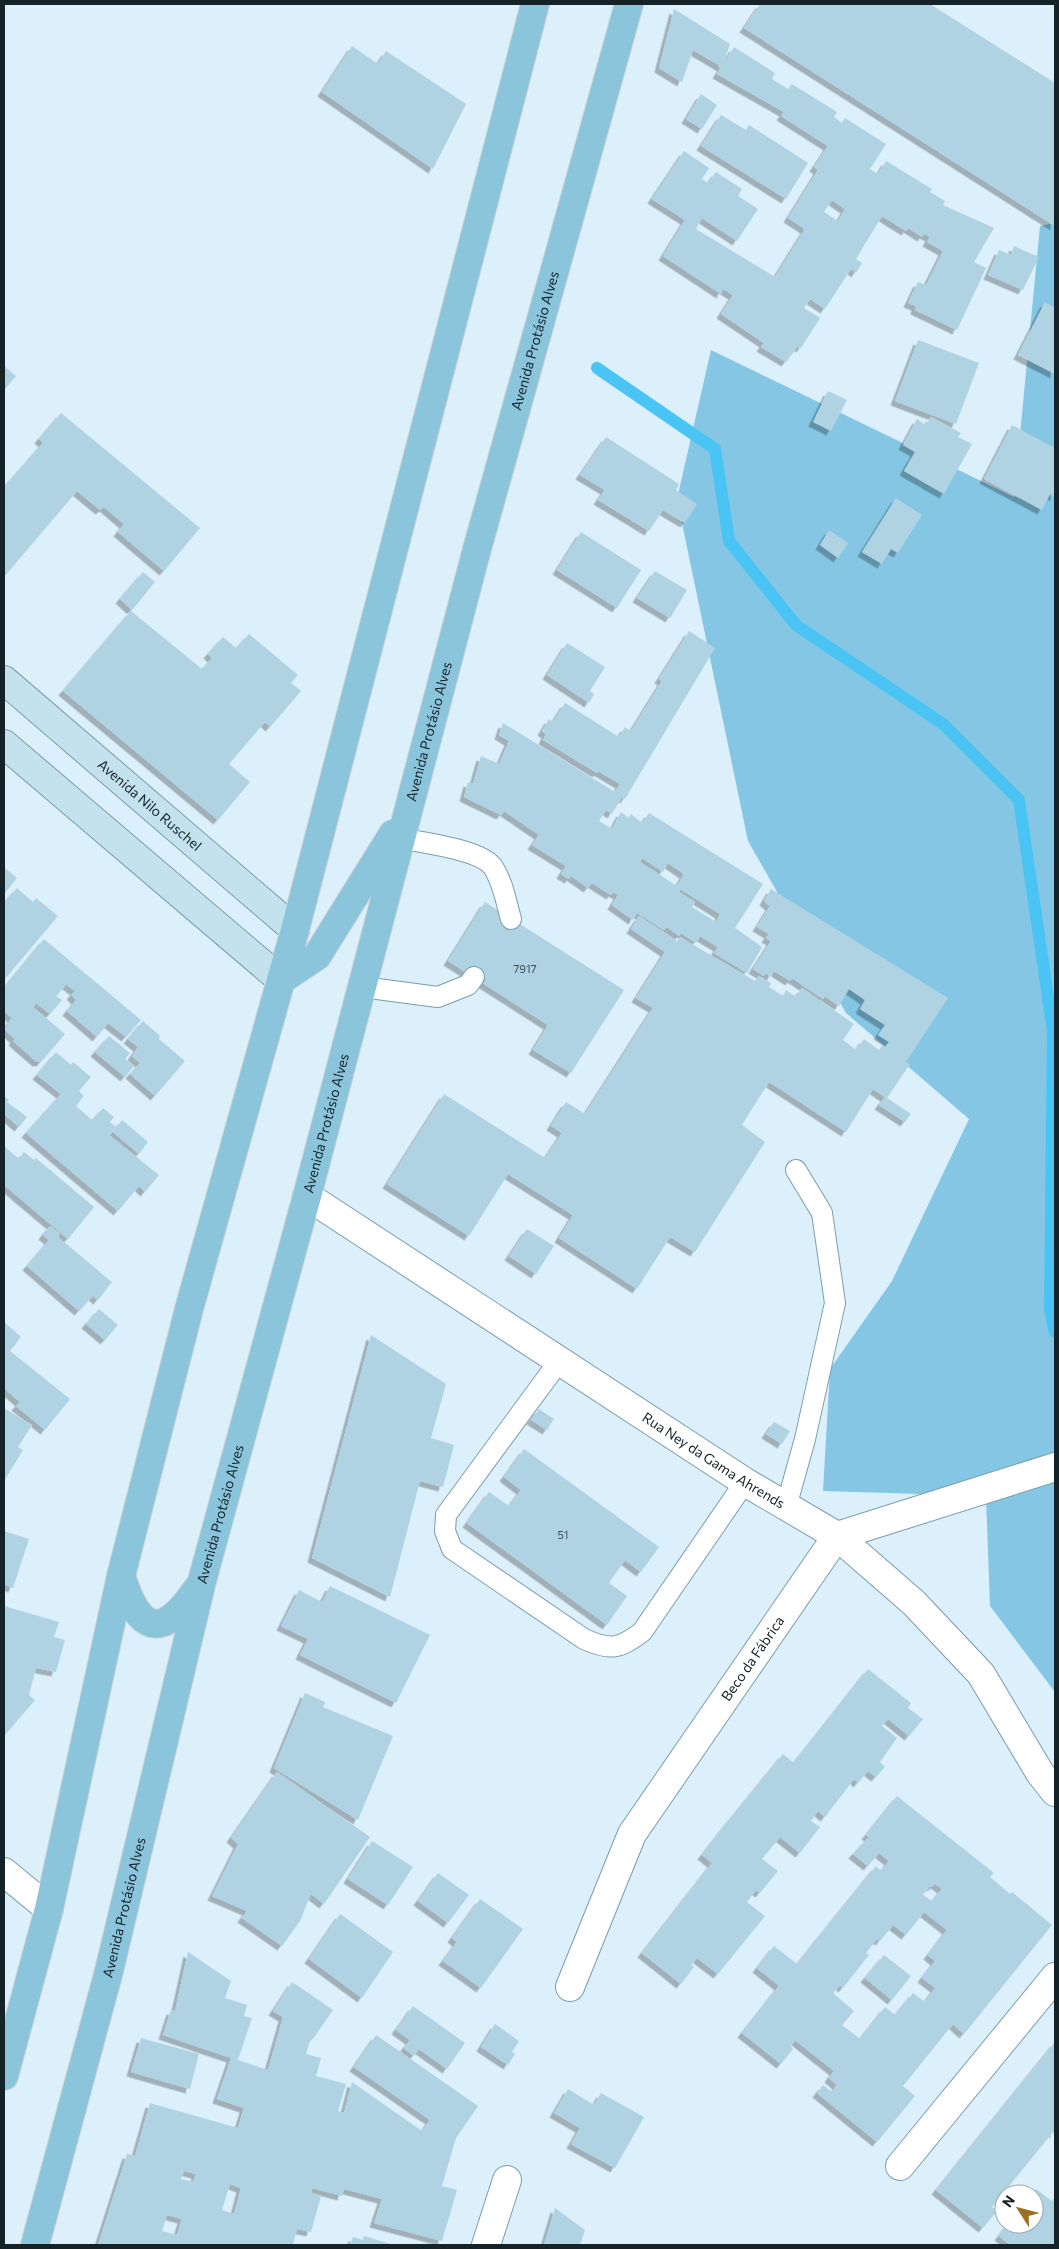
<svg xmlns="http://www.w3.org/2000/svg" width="1059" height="2249" viewBox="0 0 1059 2249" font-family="Commissioner,sans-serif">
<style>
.green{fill:#84c6e3}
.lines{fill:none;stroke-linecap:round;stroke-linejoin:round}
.stream{stroke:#4ac4f4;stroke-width:12}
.building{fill:#afd3e3;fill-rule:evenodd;filter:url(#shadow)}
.lane-casing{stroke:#7a9dac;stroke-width:22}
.street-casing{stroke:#7a9dac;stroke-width:30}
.secondary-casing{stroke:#7a9dac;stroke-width:30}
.primary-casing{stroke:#d0d3d4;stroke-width:30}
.lane{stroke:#fff;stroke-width:20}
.street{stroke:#fff;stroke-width:28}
.secondary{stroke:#c4e2ed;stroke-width:28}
.primary{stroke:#8ac5dc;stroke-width:28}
.labels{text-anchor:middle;stroke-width:4;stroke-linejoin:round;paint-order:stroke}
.number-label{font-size:11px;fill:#3c4f58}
.street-label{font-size:14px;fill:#152329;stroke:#fff}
</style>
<defs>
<filter id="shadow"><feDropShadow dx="-4.5" dy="4.5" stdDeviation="0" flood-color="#0004"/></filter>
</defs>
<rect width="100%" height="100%" fill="#dbf0fb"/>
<path class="green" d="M 1055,223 L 1055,1692 L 990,1606 L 986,1496 L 823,1491 L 830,1369 L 892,1281 L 969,1119 L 846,1013 L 748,841 L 677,499 L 711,350 L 1014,497 L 1040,226 Z"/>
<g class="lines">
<path class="stream" d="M 597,368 L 715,449 L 729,541 L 796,625 L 943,724 L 1019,800 L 1053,1031 L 1050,1310 L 1055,1332"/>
</g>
<g class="building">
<path d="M 760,4 L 930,4 L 1055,83 L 1055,226 L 744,28 Z"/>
<path d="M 674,9 L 730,44 L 722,67 L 693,50 L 682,82 L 659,68 Z"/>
<path d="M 352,46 L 378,64 L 386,51 L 466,104 L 433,169 L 322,92 Z"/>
<path d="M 734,47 L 775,73 L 772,79 L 788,89 L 792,84 L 837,112 L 834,117 L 842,123 L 845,118 L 886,144 L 870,169 L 878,174 L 886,161 L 932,189 L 930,192 L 945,201 L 943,205 L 994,228 L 974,262 L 986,268 L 957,330 L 915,310 L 916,306 L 908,303 L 918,282 L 926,285 L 943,251 L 927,242 L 930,237 L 924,234 L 922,237 L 908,228 L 906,231 L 882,216 L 856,259 L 862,263 L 856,273 L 851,269 L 825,309 L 810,299 L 804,308 L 820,318 L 801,348 L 798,346 L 786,362 L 761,347 L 764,343 L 721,314 L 733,295 L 723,289 L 721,294 L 663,256 L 685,220 L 652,199 L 684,151 L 709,168 L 702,179 L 708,183 L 716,172 L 742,189 L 738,196 L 758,209 L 737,241 L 702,218 L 696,229 L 775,277 L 805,229 L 788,218 L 818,170 L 814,167 L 828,146 L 781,116 L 784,112 L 717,74 ZM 832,200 L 845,209 L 838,221 L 824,212 Z"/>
<path d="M 701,94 L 717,105 L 702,129 L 686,119 Z"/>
<path d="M 721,115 L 746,130 L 749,125 L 808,163 L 786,199 L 701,146 Z"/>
<path d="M 1014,246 L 1039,257 L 1023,290 L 988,275 L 999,250 L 1011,255 Z"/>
<path d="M 1045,302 L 1055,308 L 1055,374 L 1018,355 Z"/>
<path d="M 918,340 L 979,363 L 956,424 L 895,401 Z"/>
<path d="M 4,366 L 16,376 L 4,390 Z"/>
<path d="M 828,391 L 847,400 L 831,431 L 813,422 Z"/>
<path d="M 61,413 L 200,528 L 164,571 L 118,532 L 124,524 L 104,507 L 100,510 L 77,491 L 4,577 L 4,487 L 43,443 L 39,439 Z"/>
<path d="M 931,417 L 961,433 L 958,437 L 972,444 L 944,494 L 904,471 L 915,452 L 903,445 L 917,419 L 926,425 Z"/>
<path d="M 1012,425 L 1055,448 L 1055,497 L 1050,494 L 1042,510 L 984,479 Z"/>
<path d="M 606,437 L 679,484 L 676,490 L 697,504 L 685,523 L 663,510 L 649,531 L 598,500 L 605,490 L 580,475 Z"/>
<path d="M 896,498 L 922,515 L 898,553 L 891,549 L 882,564 L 862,552 Z"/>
<path d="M 829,530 L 848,543 L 838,558 L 820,545 Z"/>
<path d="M 581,532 L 641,570 L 617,608 L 557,570 Z"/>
<path d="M 655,571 L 687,590 L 670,618 L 637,598 Z"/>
<path d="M 143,572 L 155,582 L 132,610 L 120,599 Z"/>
<path d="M 131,611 L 202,669 L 212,658 L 208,654 L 223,637 L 236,648 L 249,634 L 298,675 L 291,683 L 301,691 L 270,727 L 265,722 L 229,764 L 250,782 L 218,820 L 63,691 Z"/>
<path d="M 689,631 L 715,648 L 625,799 L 622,797 L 612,814 L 606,810 L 599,821 L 612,829 L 621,812 L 629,818 L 631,814 L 642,823 L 649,813 L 763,884 L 735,928 L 762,947 L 747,973 L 714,953 L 718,947 L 700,936 L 696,943 L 681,933 L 679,936 L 667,927 L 664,930 L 637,913 L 633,920 L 612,905 L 618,895 L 613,892 L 611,895 L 592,883 L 588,888 L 571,876 L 569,879 L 561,874 L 566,866 L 532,845 L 539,835 L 504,811 L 501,815 L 464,797 L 468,782 L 473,784 L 481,756 L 499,764 L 509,741 L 499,735 L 503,723 L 615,792 L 620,784 L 598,771 L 597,773 L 543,740 L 546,734 L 542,731 L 549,719 L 553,722 L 565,703 L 619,737 L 625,727 L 631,731 L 662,681 L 659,679 ZM 642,858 L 663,872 L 668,863 L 684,874 L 677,886 L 640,862 ZM 680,889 L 720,914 L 716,922 L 692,907 L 695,902 L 679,892 Z"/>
<path d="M 567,643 L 605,667 L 590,691 L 594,694 L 589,703 L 547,675 Z"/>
<path d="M 4,867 L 17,878 L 4,894 Z"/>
<path d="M 17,888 L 33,902 L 36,898 L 58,916 L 4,980 L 4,903 Z"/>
<path d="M 771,889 L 948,998 L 906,1062 L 910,1064 L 887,1098 L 911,1114 L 905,1122 L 879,1105 L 885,1097 L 873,1089 L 846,1132 L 769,1082 L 742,1125 L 765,1142 L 695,1252 L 670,1237 L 637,1289 L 559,1238 L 573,1215 L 508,1174 L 469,1236 L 387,1184 L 444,1094 L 545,1158 L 562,1133 L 551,1126 L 566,1102 L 585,1114 L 653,1008 L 636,998 L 665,952 L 631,929 L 639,916 L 677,941 L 680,937 L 755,981 L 759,976 L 771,983 L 769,987 L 783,996 L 786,990 L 796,997 L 802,988 L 854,1024 L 843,1040 L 856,1050 L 864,1039 L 879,1050 L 882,1045 L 885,1047 L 889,1042 L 878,1035 L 885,1025 L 860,1009 L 865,1000 L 849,989 L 839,1006 L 825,996 L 823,999 L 792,978 L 790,981 L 774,971 L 771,977 L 766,973 L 764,976 L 753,969 L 771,941 L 766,938 L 769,934 L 757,927 L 770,906 L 764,901 Z"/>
<path d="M 485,902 L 624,990 L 571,1073 L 533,1050 L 548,1025 L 448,961 Z"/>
<path d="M 44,939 L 141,1020 L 126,1037 L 108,1023 L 97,1037 L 67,1011 L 76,1000 L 71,995 L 75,991 L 63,982 L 66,985 L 56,996 L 62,1000 L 50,1014 L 36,1003 L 33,1007 L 65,1034 L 41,1062 L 37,1062 L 13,1041 L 15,1039 L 4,1029 L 12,1018 L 4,1011 L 4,988 Z"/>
<path d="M 143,1021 L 160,1036 L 159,1039 L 185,1061 L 155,1096 L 130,1074 L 140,1063 L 132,1056 L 138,1047 L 128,1039 Z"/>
<path d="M 109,1036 L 130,1053 L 125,1059 L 134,1066 L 125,1077 L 95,1052 Z"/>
<path d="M 56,1052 L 71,1065 L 73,1062 L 91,1077 L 79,1091 L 84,1096 L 76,1106 L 92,1120 L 103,1108 L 114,1117 L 110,1122 L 116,1127 L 109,1135 L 159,1175 L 145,1192 L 139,1186 L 118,1211 L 26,1133 L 61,1094 L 37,1075 Z"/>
<path d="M 4,1096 L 9,1100 L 7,1102 L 27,1117 L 19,1127 L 4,1114 Z"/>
<path d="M 122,1120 L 148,1142 L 139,1154 L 113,1132 Z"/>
<path d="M 4,1146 L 19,1159 L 24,1152 L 34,1160 L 36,1158 L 94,1207 L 68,1239 L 4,1185 Z"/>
<path d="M 50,1226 L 60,1234 L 58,1237 L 112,1282 L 98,1300 L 93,1296 L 79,1311 L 27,1266 L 49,1240 L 43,1235 Z"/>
<path d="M 527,1229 L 554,1246 L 536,1274 L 509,1256 Z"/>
<path d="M 99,1309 L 118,1325 L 105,1340 L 86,1324 Z"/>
<path d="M 4,1322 L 21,1337 L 10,1351 L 70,1399 L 45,1430 L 16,1406 L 20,1402 L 4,1388 Z"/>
<path d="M 371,1335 L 446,1384 L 431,1438 L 454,1445 L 443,1487 L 420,1481 L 390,1597 L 312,1558 Z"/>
<path d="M 4,1408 L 32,1425 L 18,1447 L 23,1450 L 4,1481 Z"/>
<path d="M 539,1409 L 554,1419 L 547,1430 L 531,1420 Z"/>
<path d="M 774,1422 L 790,1431 L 782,1444 L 766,1434 Z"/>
<path d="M 524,1449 L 659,1547 L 641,1572 L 625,1560 L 609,1583 L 627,1596 L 607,1625 L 467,1523 L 489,1492 L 509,1506 L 521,1490 L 504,1477 Z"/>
<path d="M 4,1531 L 29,1539 L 13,1588 L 4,1584 Z"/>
<path d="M 330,1586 L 430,1635 L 396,1703 L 300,1655 L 308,1639 L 281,1626 L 299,1590 L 322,1602 Z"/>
<path d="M 4,1606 L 59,1622 L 54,1637 L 65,1640 L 56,1672 L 36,1668 L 29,1695 L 35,1700 L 4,1736 Z"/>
<path d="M 868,1669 L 911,1703 L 908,1708 L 923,1719 L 909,1736 L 888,1719 L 882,1726 L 897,1738 L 880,1762 L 885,1767 L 876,1777 L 868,1771 L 858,1783 L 854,1779 L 825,1817 L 818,1811 L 811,1821 L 820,1827 L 800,1853 L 780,1837 L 762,1859 L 778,1871 L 760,1893 L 756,1890 L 747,1902 L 765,1916 L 718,1974 L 697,1958 L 691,1965 L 694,1967 L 681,1984 L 642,1953 L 712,1863 L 702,1855 L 723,1828 L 783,1754 L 794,1763 Z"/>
<path d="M 305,1693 L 325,1702 L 323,1707 L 393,1736 L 358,1820 L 274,1768 Z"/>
<path d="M 277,1772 L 370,1837 L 324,1904 L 311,1894 L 300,1921 L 282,1946 L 242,1918 L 247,1911 L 212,1896 L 238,1844 L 231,1838 Z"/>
<path d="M 897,1796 L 994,1873 L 990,1877 L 1010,1894 L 1012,1892 L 1052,1925 L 964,2034 L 953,2024 L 903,2086 L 915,2096 L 877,2142 L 817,2093 L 823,2085 L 832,2092 L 837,2085 L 829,2078 L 834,2071 L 795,2040 L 791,2046 L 793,2049 L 781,2064 L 742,2033 L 779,1986 L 757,1968 L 774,1946 L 797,1964 L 876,1866 L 881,1871 L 889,1861 L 879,1853 L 868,1866 L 853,1854 L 869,1837 L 866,1835 ZM 935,1884 L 942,1889 L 932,1901 L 923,1895 L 930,1886 L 932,1887 ZM 924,1912 L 947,1930 L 928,1955 L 935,1961 L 922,1978 L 935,1988 L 925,2002 L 913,1993 L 895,2015 L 885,2007 L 860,2039 L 842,2025 L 854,2011 L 833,1993 L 840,1985 L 843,1988 L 869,1955 L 866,1953 L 877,1939 L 880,1941 L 893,1925 L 906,1935 Z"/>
<path d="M 372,1841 L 413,1867 L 388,1905 L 348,1879 Z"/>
<path d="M 438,1873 L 469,1895 L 448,1923 L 418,1901 Z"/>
<path d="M 480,1899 L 523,1929 L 481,1988 L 443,1961 L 457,1942 L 452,1938 Z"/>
<path d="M 340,1914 L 393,1952 L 362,1998 L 309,1959 Z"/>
<path d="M 188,1952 L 231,1981 L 225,1998 L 247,2005 L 244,2016 L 252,2018 L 238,2060 L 268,2070 L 283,2017 L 273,2011 L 292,1982 L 333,2010 L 313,2039 L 311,2037 L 306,2054 L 321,2058 L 316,2076 L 346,2084 L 338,2111 L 344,2113 L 352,2082 L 422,2131 L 430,2120 L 354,2067 L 376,2035 L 478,2106 L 456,2138 L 442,2186 L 457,2190 L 442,2241 L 374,2223 L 382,2199 L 344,2189 L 342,2196 L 312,2188 L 311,2193 L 321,2196 L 311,2232 L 297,2229 L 293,2245 L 98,2245 L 127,2154 L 135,2156 L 150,2103 L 238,2128 L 244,2108 L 217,2099 L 231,2058 L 163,2035 L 171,2010 L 175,2011 ZM 184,2171 L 196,2174 L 193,2182 L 181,2179 ZM 230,2184 L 241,2188 L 234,2214 L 222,2210 ZM 167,2215 L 182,2219 L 177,2235 L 162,2231 Z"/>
<path d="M 884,1955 L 911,1976 L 892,2000 L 865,1978 Z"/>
<path d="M 413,2006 L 465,2043 L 447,2069 L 419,2049 L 414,2056 L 404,2048 L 410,2040 L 396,2030 Z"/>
<path d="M 495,2024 L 519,2041 L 512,2052 L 515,2054 L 508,2065 L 481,2047 Z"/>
<path d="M 141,2038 L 199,2054 L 190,2089 L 131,2072 Z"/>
<path d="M 1055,2042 L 1055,2134 L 1053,2132 L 992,2207 L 997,2211 L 983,2228 L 936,2190 Z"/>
<path d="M 568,2089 L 594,2105 L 601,2093 L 644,2117 L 615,2168 L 571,2144 L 580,2128 L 554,2113 Z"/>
<path d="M 1036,2189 L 1052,2201 L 1055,2197 L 1055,2245 L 1007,2245 L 1009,2244 L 999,2236 L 1008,2224 L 1034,2224 L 1034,2204 L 1036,2201 L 1032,2194 Z"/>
<path d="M 555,2208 L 585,2230 L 580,2245 L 544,2245 Z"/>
<path d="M 364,2236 L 394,2245 L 350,2245 L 353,2237 L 363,2240 Z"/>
</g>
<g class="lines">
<defs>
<g id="lane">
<path d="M 400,838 C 422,843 480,849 493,867 C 503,882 506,902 511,919"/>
<path d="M 362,987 L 438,997 L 468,985 L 474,977"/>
<path d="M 560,1360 L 446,1515 L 445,1531 L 452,1549 L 584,1639 C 611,1651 619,1649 642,1632 L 745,1482"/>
<path d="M 786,1507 L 805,1439 L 835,1303 L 822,1213 L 796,1170"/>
</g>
<g id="street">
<path id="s1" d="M 307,1196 L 745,1482 L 837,1536 L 914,1603 L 981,1674 L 1040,1773 L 1055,1792"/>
<path d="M 4,1872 L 49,1909"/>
<path id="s2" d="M 570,1987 L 632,1834 L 837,1536 L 1055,1467"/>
<path d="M 900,2166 L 1055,1977"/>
<path d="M 486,2245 L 507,2180"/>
</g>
<g id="secondary">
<path id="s3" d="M 4,680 L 295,930"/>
<path d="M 4,744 L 281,980"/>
</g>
<g id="primary">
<path d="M 281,980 L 317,956 L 393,834"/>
<path d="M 121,1576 C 126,1589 130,1605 140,1615 C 161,1640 186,1605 197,1589"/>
<path d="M 4,2076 L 49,1909 L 121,1576 L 189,1309 L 295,930 L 535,4"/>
<path id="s4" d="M 35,2245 L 109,1971 L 202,1581 L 307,1196 L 477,549 L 629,4"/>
</g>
</defs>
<use href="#lane" class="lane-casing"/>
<use href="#street" class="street-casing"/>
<use href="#secondary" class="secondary-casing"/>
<use href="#primary" class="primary-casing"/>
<use href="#lane" class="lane"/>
<use href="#street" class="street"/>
<use href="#secondary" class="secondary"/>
<use href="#primary" class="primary"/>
</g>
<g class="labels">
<g class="number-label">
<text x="525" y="973">7917</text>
<text x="563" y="1539">51</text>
</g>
<g class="street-label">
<text dy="5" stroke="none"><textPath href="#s4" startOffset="1969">Avenida Protásio Alves</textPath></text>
<text dy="5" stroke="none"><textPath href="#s4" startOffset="1564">Avenida Protásio Alves</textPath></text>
<text dy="5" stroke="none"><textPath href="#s3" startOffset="192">Avenida Nilo Ruschel</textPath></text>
<text dy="5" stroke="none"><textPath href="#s4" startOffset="1159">Avenida Protásio Alves</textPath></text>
<text dy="5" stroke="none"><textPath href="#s1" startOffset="485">Rua Ney da Gama Ahrends</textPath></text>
<text dy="5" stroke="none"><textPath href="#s4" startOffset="754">Avenida Protásio Alves</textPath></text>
<text dy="5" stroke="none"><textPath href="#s2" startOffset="378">Beco da Fábrica</textPath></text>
<text dy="5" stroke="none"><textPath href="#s4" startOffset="349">Avenida Protásio Alves</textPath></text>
</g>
</g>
<rect width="1059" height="2249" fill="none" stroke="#152329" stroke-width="10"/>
<g transform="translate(1019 2209) rotate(306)"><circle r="24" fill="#ffffff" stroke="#a1a7a9"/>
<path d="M0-4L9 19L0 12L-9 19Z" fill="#9c7020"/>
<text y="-8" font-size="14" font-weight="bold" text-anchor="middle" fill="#152329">N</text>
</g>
</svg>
